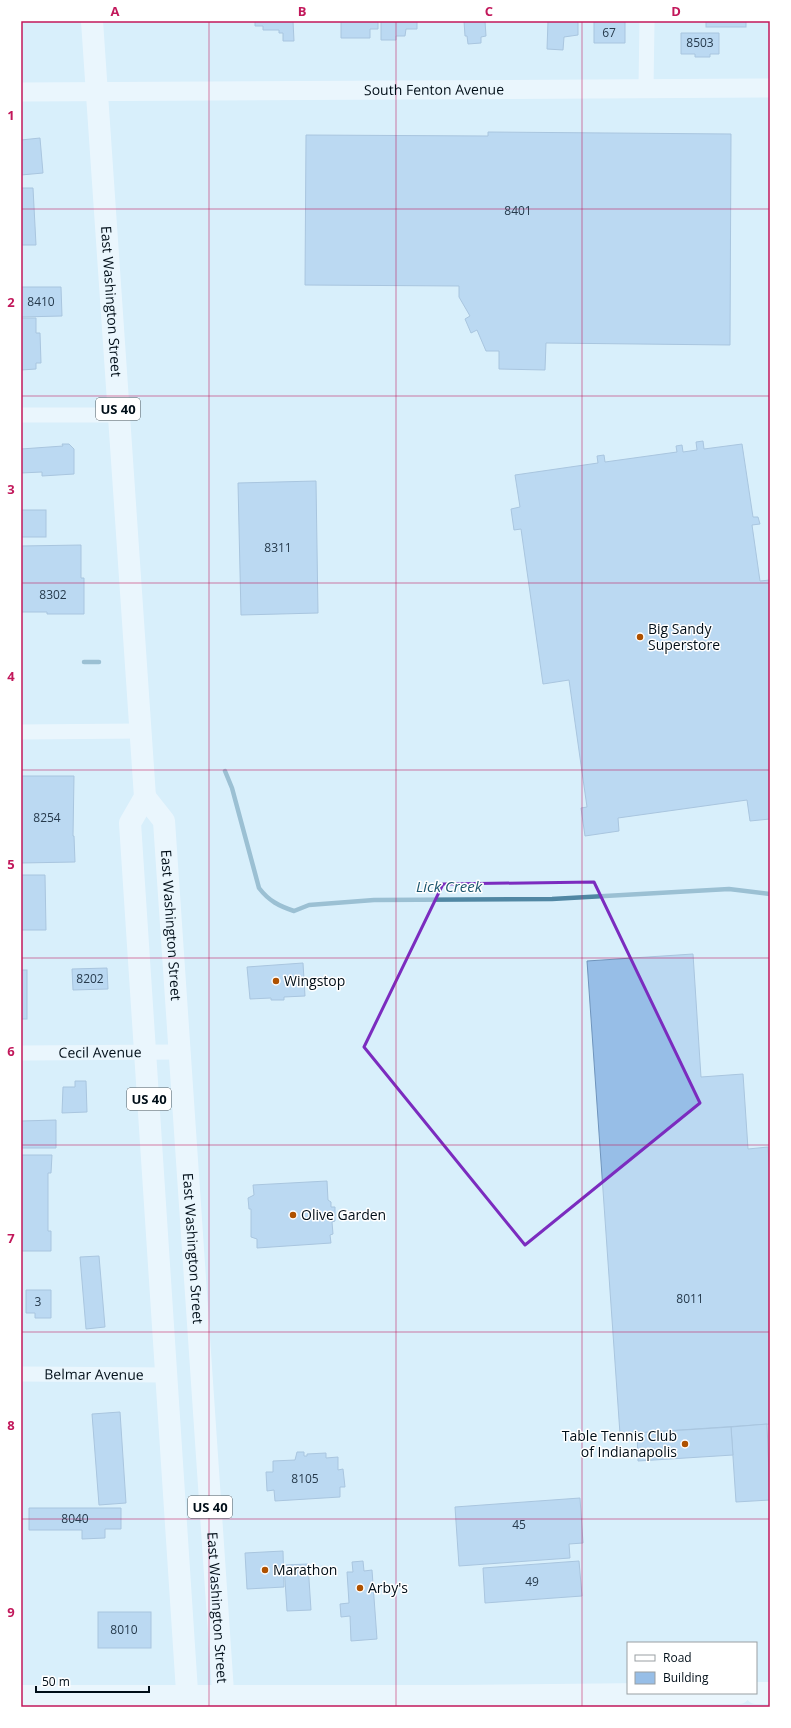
<svg xmlns="http://www.w3.org/2000/svg" width="791" height="1728" viewBox="0 0 791 1728" font-family="'Open Sans',sans-serif">
<style>
.lines{fill:none;stroke-linecap:round;stroke-linejoin:round}
.stream{stroke:#5087a3;stroke-width:4.5}
.building{fill:#97bee7;stroke:#6f94bc}
.minor{stroke:#fff;stroke-width:15}
.tertiary{stroke:#fff;stroke-width:19}
.secondary{stroke:#fff;stroke-width:22}
.primary{stroke:#fff;stroke-width:22}
.marked{fill:none;stroke:#7b2cbf;stroke-width:3;stroke-linejoin:round}
.grid{fill:none;stroke:#c2185b;stroke-width:1;stroke-opacity:0.55}
.poi-dot{fill:#af5100;stroke:#fff;stroke-width:1.5}
.labels{text-anchor:middle;stroke-width:3;stroke-linejoin:round;paint-order:stroke}
.number-label{font-size:12px;fill:#263a4c}
.shield{fill:#fff;stroke:#4c565d;stroke-width:1}
.shield-label{font-size:13px;font-weight:bold;fill:#000e18}
.street-label{font-size:14px;fill:#000e18;stroke:#fff}
.poi-label{font-size:14px;fill:#000e18;stroke:#fff;text-anchor:start}
.water-label{font-size:15px;font-style:italic;fill:#1c566e;stroke:#fff}
.neatline{fill:none;stroke:#c2185b;stroke-width:1.5}
.grid-label{font-size:13px;text-anchor:middle;font-weight:bold;fill:#c2185b}
</style>
<rect width="100%" height="100%" fill="#d8effb"/>
<g class="lines">
<g class="stream">
<path d="M 84,662 L 99,662"/>
<path d="M 225,771 L 232,788 L 259,888 C 269,901 279,906 294,911 L 309,905 L 374,900 L 552,899 L 729,889 L 770,894"/>
</g>
</g>
<g class="building">
<path d="M 255,21 L 293,21 L 294,41 L 283,41 L 283,33 L 279,33 L 279,30 L 263,30 L 263,26 L 255,26 Z"/>
<path d="M 341,21 L 378,21 L 378,29 L 370,29 L 370,38 L 341,38 Z"/>
<path d="M 381,21 L 417,21 L 417,29 L 406,29 L 405,36 L 396,36 L 396,40 L 381,40 Z"/>
<path d="M 464,21 L 485,21 L 486,36 L 481,37 L 481,43 L 468,44 L 467,36 L 465,36 Z"/>
<path d="M 548,21 L 578,21 L 578,35 L 564,37 L 563,50 L 547,49 Z"/>
<path d="M 609,21 L 625,21 L 625,43 L 594,43 L 594,22 Z"/>
<rect x="706" y="21" width="40" height="6"/>
<path d="M 681,33 L 719,33 L 719,54 L 710,54 L 710,57 L 695,57 L 695,54 L 681,54 Z"/>
<path d="M 488,132 L 731,134 L 730,345 L 546,343 L 545,370 L 499,369 L 499,351 L 486,351 L 477,330 L 471,333 L 465,319 L 470,316 L 459,297 L 459,286 L 305,285 L 306,135 L 488,136 Z"/>
<path d="M 40,138 L 43,173 L 21,175 L 21,140 Z"/>
<path d="M 21,188 L 33,188 L 36,245 L 21,245 Z"/>
<path d="M 21,287 L 61,287 L 62,316 L 21,317 Z"/>
<path d="M 21,318 L 36,318 L 36,333 L 40,333 L 41,363 L 36,363 L 36,369 L 21,370 Z"/>
<path d="M 703,441 L 704,449 L 742,444 L 753,517 L 758,517 L 760,524 L 752,525 L 760,581 L 770,580 L 770,819 L 750,821 L 747,800 L 618,818 L 619,831 L 585,836 L 581,808 L 587,807 L 569,680 L 543,684 L 521,529 L 514,530 L 511,509 L 520,507 L 515,475 L 598,463 L 597,456 L 604,455 L 605,462 L 677,452 L 676,446 L 682,445 L 683,452 L 697,450 L 696,442 Z"/>
<path d="M 62,444 L 69,444 L 74,449 L 74,474 L 42,476 L 42,472 L 21,473 L 21,449 L 63,446 Z"/>
<path d="M 316,481 L 318,613 L 241,615 L 238,483 Z"/>
<rect x="21" y="510" width="25" height="27"/>
<path d="M 81,545 L 81,578 L 84,578 L 84,614 L 47,614 L 47,612 L 21,612 L 21,546 Z"/>
<path d="M 21,776 L 74,776 L 73,836 L 74,836 L 75,862 L 21,863 Z"/>
<path d="M 21,875 L 45,875 L 46,930 L 21,930 Z"/>
<path d="M 693,954 L 701,1077 L 743,1074 L 748,1149 L 768,1147 L 770,1175 L 770,1424 L 620,1434 L 587,961 Z"/>
<path d="M 303,963 L 305,996 L 284,997 L 284,1000 L 271,1000 L 271,998 L 250,999 L 247,967 Z"/>
<path d="M 107,968 L 108,989 L 73,990 L 72,969 Z"/>
<rect x="21" y="970" width="6" height="49"/>
<path d="M 75,1081 L 86,1081 L 87,1112 L 62,1113 L 63,1087 L 75,1087 Z"/>
<path d="M 56,1120 L 56,1148 L 21,1148 L 21,1121 Z"/>
<path d="M 21,1155 L 52,1155 L 51,1173 L 48,1173 L 48,1231 L 51,1231 L 51,1251 L 21,1251 Z"/>
<path d="M 327,1181 L 328,1200 L 331,1202 L 331,1207 L 335,1207 L 335,1221 L 332,1222 L 333,1234 L 330,1235 L 331,1243 L 257,1248 L 257,1239 L 251,1237 L 251,1209 L 249,1209 L 248,1198 L 254,1195 L 253,1185 Z"/>
<path d="M 99,1256 L 105,1327 L 86,1329 L 80,1257 Z"/>
<path d="M 26,1290 L 51,1290 L 51,1318 L 35,1318 L 35,1313 L 26,1313 Z"/>
<path d="M 120,1412 L 126,1503 L 99,1505 L 92,1414 Z"/>
<path d="M 767,1424 L 770,1500 L 736,1502 L 731,1427 Z"/>
<path d="M 731,1427 L 733,1455 L 638,1461 L 637,1433 Z"/>
<path d="M 297,1452 L 304,1452 L 304,1456 L 307,1456 L 307,1454 L 326,1453 L 326,1458 L 338,1457 L 338,1470 L 343,1469 L 345,1487 L 340,1487 L 340,1497 L 275,1501 L 274,1490 L 267,1491 L 266,1472 L 273,1472 L 273,1461 L 295,1460 Z"/>
<path d="M 580,1498 L 583,1543 L 569,1544 L 570,1558 L 459,1566 L 455,1507 Z"/>
<path d="M 29,1508 L 121,1508 L 121,1529 L 105,1529 L 105,1538 L 82,1539 L 82,1530 L 29,1530 Z"/>
<path d="M 283,1551 L 284,1587 L 247,1589 L 245,1553 Z"/>
<path d="M 363,1561 L 364,1571 L 372,1570 L 377,1639 L 351,1641 L 350,1616 L 341,1617 L 340,1604 L 349,1603 L 347,1572 L 353,1572 L 352,1562 Z"/>
<path d="M 579,1561 L 582,1596 L 485,1603 L 483,1568 Z"/>
<path d="M 308,1564 L 311,1610 L 287,1611 L 284,1565 Z"/>
<rect x="98" y="1612" width="53" height="36"/>
</g>
<g class="lines">
<g class="minor">
<path d="M 646,87 L 647,21"/>
<path d="M 21,415 L 119,415"/>
<path d="M 21,732 L 141,731"/>
<path id="s1" d="M 21,1053 L 180,1052"/>
<path id="s2" d="M 21,1374 L 167,1375"/>
</g>
<path class="tertiary" id="s3" d="M 21,92 L 770,88"/>
<g class="secondary">
<path d="M 756,1693 L 770,1693"/>
<path d="M 21,1696 L 456,1696 L 739,1693"/>
</g>
<g class="primary">
<path id="s4" d="M 92,21 L 145,797 L 130,823 L 188,1707"/>
<path id="s5" d="M 145,797 L 164,821 L 224,1707"/>
</g>
</g>
<path d="M0 0H791V1728H0ZM 594,882 L 700,1103 L 525,1245 L 364,1047 L 443,884 Z" fill="#d8effb" fill-opacity=".55" fill-rule="evenodd"/>
<path class="marked" d="M 594,882 L 700,1103 L 525,1245 L 364,1047 L 443,884 Z"/>
<path class="grid" d="M 209,21 L 209,1707M 396,21 L 396,1707M 582,21 L 582,1707M 21,209 L 770,209M 21,396 L 770,396M 21,583 L 770,583M 21,770 L 770,770M 21,958 L 770,958M 21,1145 L 770,1145M 21,1332 L 770,1332M 21,1519 L 770,1519"/>
<g class="poi-dot">
<circle cx="640" cy="637" r="4"/>
<circle cx="276" cy="981" r="4"/>
<circle cx="293" cy="1215" r="4"/>
<circle cx="685" cy="1444" r="4"/>
<circle cx="265" cy="1570" r="4"/>
<circle cx="360" cy="1588" r="4"/>
</g>
<g class="labels">
<g class="number-label">
<text x="609" y="37">67</text>
<text x="700" y="47">8503</text>
<text x="518" y="215">8401</text>
<text x="41" y="306">8410</text>
<text x="278" y="552">8311</text>
<text x="53" y="599">8302</text>
<text x="47" y="822">8254</text>
<text x="90" y="983">8202</text>
<text x="690" y="1303">8011</text>
<text x="38" y="1306">3</text>
<text x="305" y="1483">8105</text>
<text x="75" y="1523">8040</text>
<text x="519" y="1529">45</text>
<text x="532" y="1586">49</text>
<text x="124" y="1634">8010</text>
</g>
<g class="shield">
<rect x="96" y="398" width="44" height="22" rx="3"/>
<rect x="127" y="1088" width="44" height="22" rx="3"/>
<rect x="188" y="1496" width="44" height="22" rx="3"/>
</g>
<g class="shield-label">
<text x="118" y="414">US 40</text>
<text x="149" y="1104">US 40</text>
<text x="210" y="1512">US 40</text>
</g>
<g class="street-label">
<text dy="5" stroke="none"><textPath href="#s3" startOffset="413">South Fenton Avenue</textPath></text>
<text dy="5" stroke="none"><textPath href="#s4" startOffset="281">East Washington Street</textPath></text>
<text dy="5" stroke="none"><textPath href="#s5" startOffset="135">East Washington Street</textPath></text>
<text dy="5" stroke="none"><textPath href="#s1" startOffset="79">Cecil Avenue</textPath></text>
<text dy="5" stroke="none"><textPath href="#s5" startOffset="459">East Washington Street</textPath></text>
<text dy="5" stroke="none"><textPath href="#s2" startOffset="73">Belmar Avenue</textPath></text>
<text dy="5" stroke="none"><textPath href="#s5" startOffset="819">East Washington Street</textPath></text>
</g>
<g class="poi-label">
<text x="648" y="634">Big Sandy<tspan x="648" dy="16">Superstore</tspan></text>
<text x="284" y="986">Wingstop</text>
<text x="301" y="1220">Olive Garden</text>
<text x="677" y="1441" text-anchor="end">Table Tennis Club<tspan x="677" dy="16">of Indianapolis</tspan></text>
<text x="273" y="1575">Marathon</text>
<text x="368" y="1593">Arby's</text>
</g>
<g class="water-label">
<text x="449" y="892">Lick Creek</text>
</g>
</g>
<rect width="791" height="1728" fill="none" stroke="#ffffff" stroke-width="44"/>
<rect x="627" y="1642" width="130" height="52" fill="#ffffff" stroke="#999fa3"/>
<rect x="635" y="1655" width="20" height="6" fill="#ffffff" stroke="#999fa3"/>
<text x="663" y="1662" font-size="12" fill="#000e18">Road</text>
<rect x="635" y="1672" width="20" height="12" fill="#97bee7" stroke="#999fa3"/>
<text x="663" y="1682" font-size="12" fill="#000e18">Building</text>
<path d="M36 1686v6h113v-6" fill="none" stroke="#000e18" stroke-width="2"/>
<text x="42" y="1686" font-size="12" fill="#000e18" stroke="#ffffff" stroke-width="3" paint-order="stroke">50 m</text>
<rect x="22" y="22" width="747" height="1684" class="neatline"/>
<g class="grid-label">
<text x="115" y="16">A</text>
<text x="302" y="16">B</text>
<text x="489" y="16">C</text>
<text x="676" y="16">D</text>
<text x="11" y="120">1</text>
<text x="11" y="307">2</text>
<text x="11" y="494">3</text>
<text x="11" y="681">4</text>
<text x="11" y="869">5</text>
<text x="11" y="1056">6</text>
<text x="11" y="1243">7</text>
<text x="11" y="1430">8</text>
<text x="11" y="1617">9</text>
</g>
</svg>
